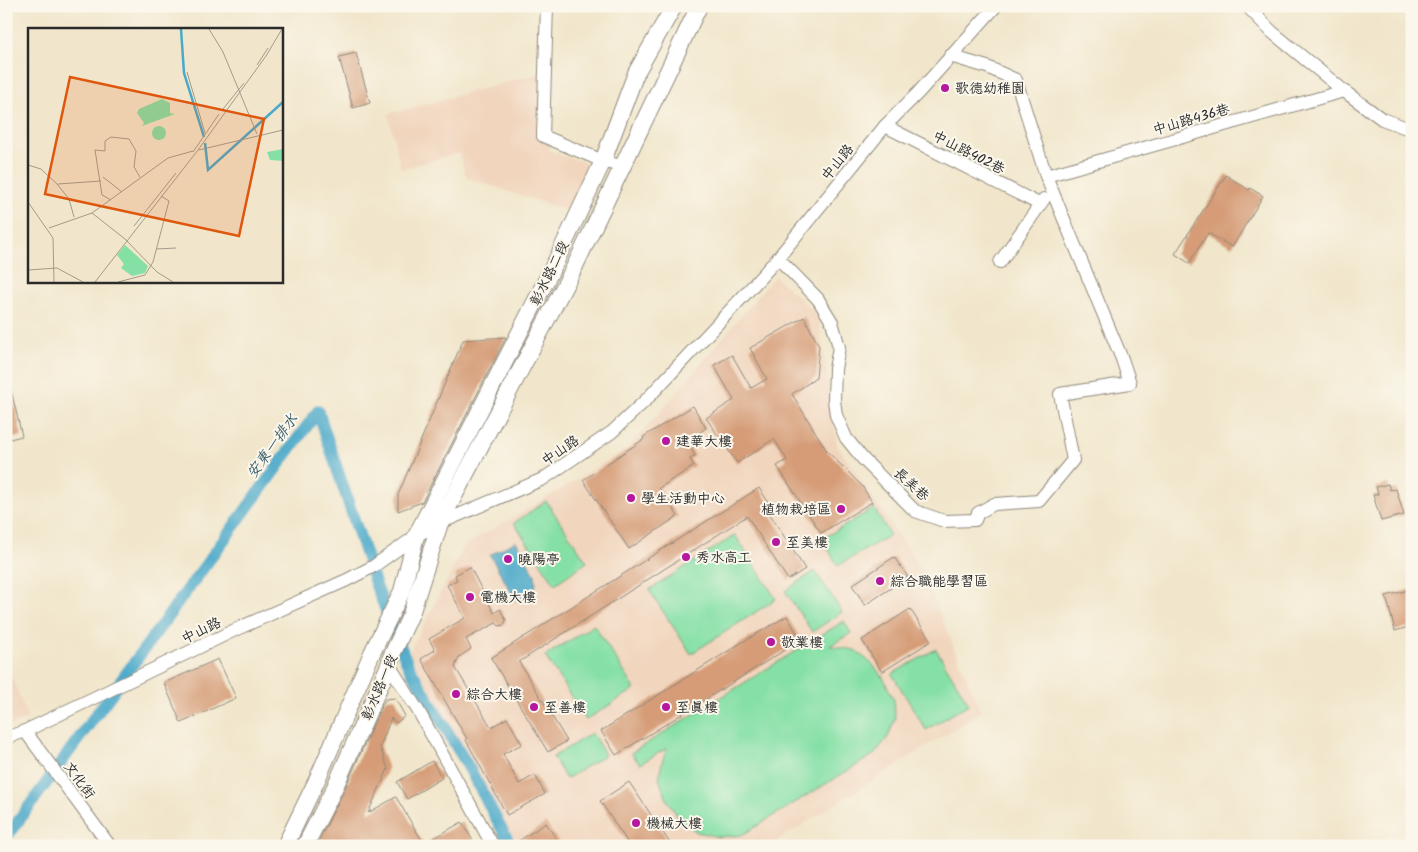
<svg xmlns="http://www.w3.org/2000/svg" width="1418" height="852" viewBox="0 0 1418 852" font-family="Kalam,'LXGW WenKai TC',sans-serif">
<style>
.built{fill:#f1d5bd}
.green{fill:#85e0a6;stroke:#588668}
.water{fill:#4ba9c9;stroke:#3b6a7a}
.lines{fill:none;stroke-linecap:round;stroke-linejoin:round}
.canal{stroke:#4ba9c9;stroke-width:12}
.building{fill:#d59c77}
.minor-casing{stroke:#8e887b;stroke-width:14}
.major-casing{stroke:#8e887b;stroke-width:18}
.minor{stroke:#fff;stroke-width:12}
.major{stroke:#fff;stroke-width:16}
.poi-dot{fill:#b5179e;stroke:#fbf7ec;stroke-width:2}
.labels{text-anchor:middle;stroke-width:4;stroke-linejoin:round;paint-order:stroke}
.poi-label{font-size:14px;fill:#2b2b2b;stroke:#fbf7ec;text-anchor:start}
.street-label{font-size:14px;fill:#2b2b2b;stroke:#fbf7ec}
.water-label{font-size:15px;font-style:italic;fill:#385d6a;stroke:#fbf7ec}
.inset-river{fill:none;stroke:#4ba9c9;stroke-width:2.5}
.inset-road{fill:none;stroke:#a29b8b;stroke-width:1}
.view{fill:#df570e;fill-opacity:0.15;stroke:#df570e;stroke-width:2.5}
.inset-edge{fill:none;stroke:#2b2b2b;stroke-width:2.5}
</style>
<rect width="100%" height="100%" fill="#fbf7ec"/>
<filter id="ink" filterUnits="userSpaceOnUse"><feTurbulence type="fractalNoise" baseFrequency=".02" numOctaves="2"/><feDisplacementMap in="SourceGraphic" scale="10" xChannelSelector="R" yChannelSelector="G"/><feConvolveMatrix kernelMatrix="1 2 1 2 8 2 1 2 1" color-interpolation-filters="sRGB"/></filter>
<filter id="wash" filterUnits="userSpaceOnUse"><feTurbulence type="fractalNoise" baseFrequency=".0096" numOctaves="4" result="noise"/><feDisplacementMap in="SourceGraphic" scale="20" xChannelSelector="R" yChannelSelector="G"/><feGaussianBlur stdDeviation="1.12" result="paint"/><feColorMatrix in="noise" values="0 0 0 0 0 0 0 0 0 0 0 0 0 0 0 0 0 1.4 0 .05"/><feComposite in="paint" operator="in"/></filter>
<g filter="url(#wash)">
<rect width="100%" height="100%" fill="#f1e6cb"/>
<g class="built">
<path d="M 544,72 L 546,125 L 550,151 L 597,167 L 574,213 L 467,178 L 459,153 L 401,169 L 388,114 Z"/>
<path d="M 775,276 L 818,315 L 837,445 L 921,569 L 981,712 L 769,846 L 516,846 L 409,653 L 465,545 L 528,509 L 628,448 L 660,412 Z"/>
<path d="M 6,663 L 28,718 L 6,727 Z"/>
</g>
<g class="green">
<path d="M 546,501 L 587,562 L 555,584 L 514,523 Z"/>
<path d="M 874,508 L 890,535 L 838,566 L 822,539 Z"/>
<path d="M 735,535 L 776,599 L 691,654 L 649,590 Z"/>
<path d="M 815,571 L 842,612 L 812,632 L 785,591 Z"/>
<path d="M 844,621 L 851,633 L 830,646 L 855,650 L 872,664 L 883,677 L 894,700 L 895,719 L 888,737 L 875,754 L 742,835 L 719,837 L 697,832 L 682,822 L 668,802 L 659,779 L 662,762 L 667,748 L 640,764 L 631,753 Z"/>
<path d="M 594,625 L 635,689 L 586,720 L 545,656 Z"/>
<path d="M 936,649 L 969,704 L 926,730 L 892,674 Z"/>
<path d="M 592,733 L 605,755 L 566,779 L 553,757 Z"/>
</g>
<path class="water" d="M 516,541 L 535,575 L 536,585 L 530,594 L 516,601 L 490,555 Z"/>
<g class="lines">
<path class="canal" d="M 6,838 L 318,411 L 375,583 L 408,665 L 469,768 L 511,846"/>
</g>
<g id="blocks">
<g class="building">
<path d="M 356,53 L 370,103 L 353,108 L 339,57 Z"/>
<path d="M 1226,175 L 1249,190 L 1250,188 L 1263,196 L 1232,247 L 1208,233 L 1189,263 L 1175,254 Z"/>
<path d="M 804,317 L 819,346 L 816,378 L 792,394 L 827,451 L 862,486 L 872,502 L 821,533 L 777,466 L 787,460 L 774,439 L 737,463 L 706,418 L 734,400 L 714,365 L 732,355 L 751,388 L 767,379 L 750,348 Z"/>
<path d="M 506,337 L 422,502 L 398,511 L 398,495 L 463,340 Z"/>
<path d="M 6,386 L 10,386 L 22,436 L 6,440 Z"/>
<path d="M 693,406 L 706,428 L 687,441 L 695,456 L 690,459 L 694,466 L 659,488 L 678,516 L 629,549 L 583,480 L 644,439 L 643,437 Z"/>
<path d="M 1388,484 L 1390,490 L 1396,489 L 1404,515 L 1381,521 L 1373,495 L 1378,494 L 1376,487 Z"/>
<path d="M 759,488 L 769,503 L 764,505 L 805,569 L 788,580 L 747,516 L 519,662 L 567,741 L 548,752 L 491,658 Z"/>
<path d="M 894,557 L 908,577 L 865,605 L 852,585 Z"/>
<path d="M 470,567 L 494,613 L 500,609 L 506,620 L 504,625 L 499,626 L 496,623 L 466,639 L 471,649 L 459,657 L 455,667 L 491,727 L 507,718 L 522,744 L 503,754 L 519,784 L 535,775 L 545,794 L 507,815 L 466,740 L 467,739 L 421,659 L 435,650 L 429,639 L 465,618 L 447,585 L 457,580 L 455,575 Z"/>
<path d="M 1412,589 L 1412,626 L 1395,631 L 1386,596 Z"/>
<path d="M 910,609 L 931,641 L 882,672 L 862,640 Z"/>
<path d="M 787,616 L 801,640 L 616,755 L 601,731 L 741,643 Z"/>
<path d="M 218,659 L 236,698 L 181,723 L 164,683 Z"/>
<path d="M 395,698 L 405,716 L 396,723 L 391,718 L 380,747 L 388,769 L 368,813 L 396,797 L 424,844 L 462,822 L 476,846 L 316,846 L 343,793 L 382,705 L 386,699 Z"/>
<path d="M 432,761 L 442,778 L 407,799 L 397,782 Z"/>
<path d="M 629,782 L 672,846 L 630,846 L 600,801 Z"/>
<path d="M 546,823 L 561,846 L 511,846 Z"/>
</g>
</g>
</g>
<g filter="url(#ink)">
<use href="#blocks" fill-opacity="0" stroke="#8e887b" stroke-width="1"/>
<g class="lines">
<defs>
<g id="minor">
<path d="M 547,6 L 543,136 L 603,161 L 623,167"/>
<path d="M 1247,6 L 1272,32 L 1344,91 L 1382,119 L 1412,130"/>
<path d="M 885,126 L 1039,204"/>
<path d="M 1046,176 L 1344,91"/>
<path d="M 778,258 L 818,299 L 832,322 L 839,347 L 835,369 L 834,400 L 836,415 L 846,438 L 863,459 L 915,511 L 944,521 L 975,520 L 978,513 L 994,504 L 1039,501 L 1073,460 L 1060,394 L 1130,383 L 1122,359 L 1046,176 L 1016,80 L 987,67 L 950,56"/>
<path d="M 1000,262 L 1044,199"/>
<path d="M 389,665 L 419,712 L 493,846"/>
<path d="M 25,731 L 110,846"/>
<path d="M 6,738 L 25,731 L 237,629 L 347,580 L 374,566 L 416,536 L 440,523 L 543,479 L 612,432 L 646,400 L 750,289 L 778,258 L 885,126 L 918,93 L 996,6"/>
</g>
<g id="major">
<path d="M 285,846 L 316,782 L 372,653 L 402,591 L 416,536 L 556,261 L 603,161 L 636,73 L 674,6"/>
<path d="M 305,846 L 334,789 L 389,665 L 391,657 L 411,614 L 440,523 L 574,268 L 699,6"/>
</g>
</defs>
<use href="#minor" class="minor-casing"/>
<use href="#major" class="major-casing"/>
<use href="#minor" class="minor"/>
<use href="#major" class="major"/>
</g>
</g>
<g class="poi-dot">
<circle cx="945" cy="88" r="5"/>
<circle cx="666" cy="441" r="5"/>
<circle cx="631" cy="498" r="5"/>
<circle cx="841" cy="509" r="5"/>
<circle cx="776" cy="542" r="5"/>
<circle cx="686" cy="557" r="5"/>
<circle cx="508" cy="559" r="5"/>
<circle cx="880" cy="581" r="5"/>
<circle cx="470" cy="597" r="5"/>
<circle cx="771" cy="642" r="5"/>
<circle cx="456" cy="694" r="5"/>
<circle cx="534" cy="707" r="5"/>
<circle cx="666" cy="707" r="5"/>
<circle cx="636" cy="823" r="5"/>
</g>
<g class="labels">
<g class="poi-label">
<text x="955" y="93">歌德幼稚園</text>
<text x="676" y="446">建華大樓</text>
<text x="641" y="503">學生活動中心</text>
<text x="831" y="514" text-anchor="end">植物栽培區</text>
<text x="786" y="547">至美樓</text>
<text x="696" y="562">秀水高工</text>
<text x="518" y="564">曉陽亭</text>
<text x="890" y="586">綜合職能學習區</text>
<text x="480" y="602">電機大樓</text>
<text x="781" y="647">敬業樓</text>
<text x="466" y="699">綜合大樓</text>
<text x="544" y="712">至善樓</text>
<text x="676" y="712">至真樓</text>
<text x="646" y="828">機械大樓</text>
</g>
<g class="street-label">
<text transform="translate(1191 119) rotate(-16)" y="5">中山路436巷</text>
<text transform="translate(969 152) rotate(27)" y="5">中山路402巷</text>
<text transform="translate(837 162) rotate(-51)" y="5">中山路</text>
<text transform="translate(549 273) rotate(-64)" y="5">彰水路二段</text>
<text transform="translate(560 450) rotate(-34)" y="5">中山路</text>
<text transform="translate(912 484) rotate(42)" y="5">長美巷</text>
<text transform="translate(201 630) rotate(-26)" y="5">中山路</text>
<text transform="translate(379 687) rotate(-67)" y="5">彰水路一段</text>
<text transform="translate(80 780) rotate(54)" y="5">文化街</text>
</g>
<g class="water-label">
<text transform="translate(272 446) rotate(-54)" y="5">安東一排水</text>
</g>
</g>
<g transform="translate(28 28)">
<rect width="255" height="255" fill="#f1e6cb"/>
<path d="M 134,71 L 142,75 L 142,85 L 147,86 L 114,98 L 116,95 L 109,85 L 111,81 ZM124 105a7 7 0 1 1 14 0a7 7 0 1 1-14 0ZM 255,121 L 255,133 L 242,132 L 239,124 ZM 97,217 L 120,238 L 117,245 L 104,248 L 93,240 L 96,236 L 89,227 Z" fill="#85e0a6"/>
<path class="inset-river" d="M 153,1 L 156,45 L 176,109M 177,115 L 180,142 L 255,74"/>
<path class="inset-road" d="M 181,1 L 195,24 L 229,106M 229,37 L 240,20M 159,44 L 177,105M 195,81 L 216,55M 171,122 L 255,102M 165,124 L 191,86M 0,137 L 13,141 L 29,156 L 41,171 L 46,189M 75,149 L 94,164M 30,156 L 73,153M 83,172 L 74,167 L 67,122 L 77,123 L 77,113 L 83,109 L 101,111 L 108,123 L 106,139 L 112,149M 0,174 L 25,210 L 26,254M 64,185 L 97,211 L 129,244 L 145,254M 106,198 L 148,145M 21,200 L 64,185 L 140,130 L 165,123M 128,221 L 148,220M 0,242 L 29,240 L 55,254M 67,254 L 170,122 L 238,28 L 254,1M 90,254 L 117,247 L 125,234 L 141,173 L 133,168"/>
<path class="view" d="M 42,49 L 236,91 L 211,208 L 17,166 Z"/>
<rect width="255" height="255" class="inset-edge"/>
</g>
<rect width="1418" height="852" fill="none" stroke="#fbf7ec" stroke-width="25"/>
</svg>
